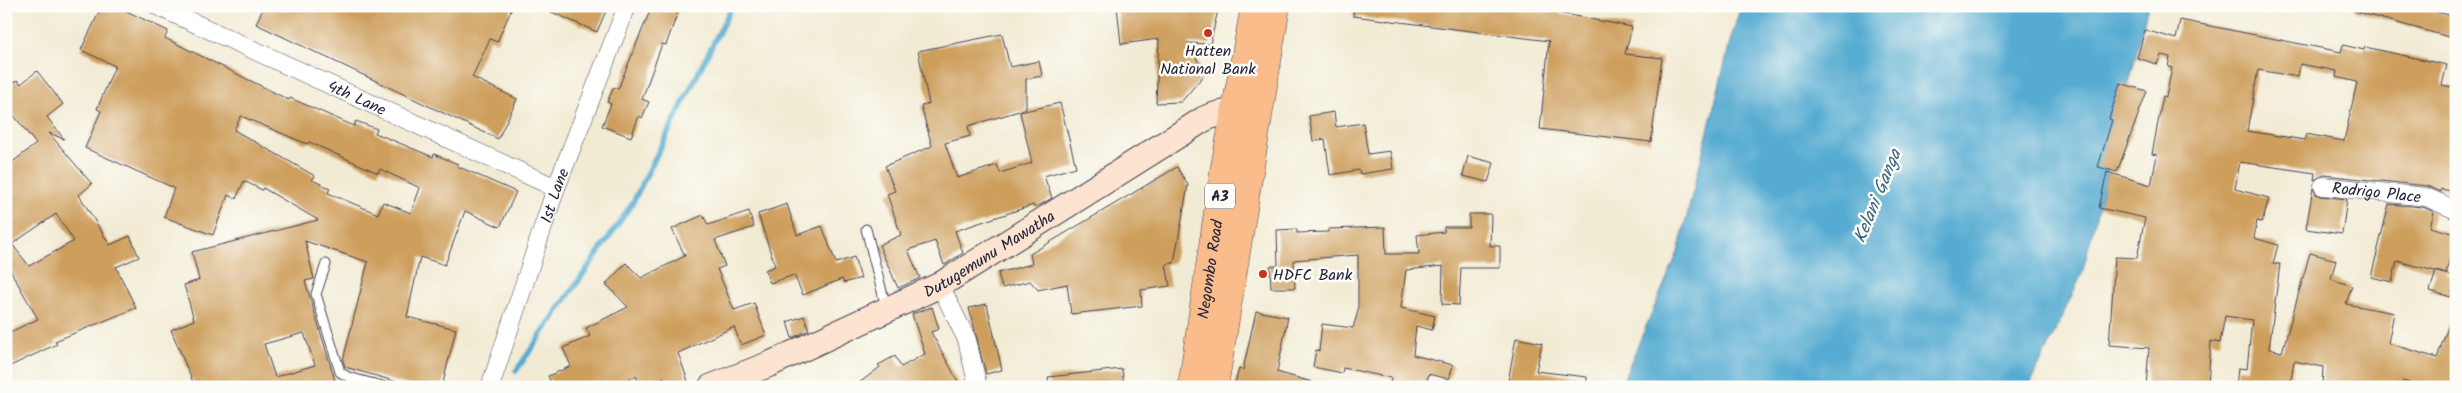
<svg xmlns="http://www.w3.org/2000/svg" width="2462" height="393" viewBox="0 0 2462 393" font-family="Kalam,sans-serif">
<style>
.water{fill:#54abd1;stroke:#3b6686}
.lines{fill:none;stroke-linecap:round;stroke-linejoin:round}
.stream{stroke:#54abd1;stroke-width:5.5}
.building{fill:#cd9e5c;fill-rule:evenodd}
.lane-casing{stroke:#414052;stroke-width:11}
.street-casing{stroke:#414052;stroke-width:19}
.secondary-casing{stroke:#414052;stroke-width:27}
.highway-casing{stroke:#414052;stroke-width:29}
.lane{stroke:#fff;stroke-width:9}
.street{stroke:#fff;stroke-width:18}
.secondary{stroke:#fde4d1;stroke-width:25}
.highway{stroke:#fabc8b;stroke-width:28}
.poi-dot{fill:#c8321e;stroke:#fdfcf7;stroke-width:2}
.labels{text-anchor:middle;stroke-width:5;stroke-linejoin:round;paint-order:stroke}
.shield{fill:#fdfcf7;stroke:#646373;stroke-width:1}
.shield-label{font-size:15px;font-weight:bold;fill:#22223b}
.poi-label{font-size:16px;fill:#22223b;stroke:#fdfcf7}
.street-label{font-size:16px;fill:#22223b;stroke:#fdfcf7}
.water-label{font-size:18px;font-style:italic;fill:#38607e;stroke:#fdfcf7}
</style>
<rect width="100%" height="100%" fill="#fdfcf7"/>
<filter id="ink" filterUnits="userSpaceOnUse"><feTurbulence type="fractalNoise" baseFrequency=".02" numOctaves="2"/><feDisplacementMap in="SourceGraphic" scale="10" xChannelSelector="R" yChannelSelector="G"/><feConvolveMatrix kernelMatrix="1 2 1 2 8 2 1 2 1" color-interpolation-filters="sRGB"/></filter>
<filter id="wash" filterUnits="userSpaceOnUse"><feTurbulence type="fractalNoise" baseFrequency=".0096" numOctaves="4" result="noise"/><feDisplacementMap in="SourceGraphic" scale="20" xChannelSelector="R" yChannelSelector="G"/><feGaussianBlur stdDeviation="1.12" result="paint"/><feColorMatrix in="noise" values="0 0 0 0 0 0 0 0 0 0 0 0 0 0 0 0 0 1.4 0 .05"/><feComposite in="paint" operator="in"/></filter>
<g filter="url(#wash)">
<rect width="100%" height="100%" fill="#f2ebd4"/>
<path class="water" d="M 1741,6 L 2148,6 L 2082,274 L 2029,387 L 1620,387 L 1678,252 L 1731,38 Z"/>
<g class="lines">
<path class="stream" d="M 516,371 L 632,204 L 732,6"/>
</g>
<g id="blocks">
<g class="building">
<path d="M 102,6 L 116,6 L 168,31 L 165,38 L 289,100 L 290,98 L 354,126 L 356,121 L 377,129 L 375,133 L 433,157 L 434,154 L 458,164 L 457,166 L 516,192 L 500,227 L 465,211 L 445,265 L 420,257 L 407,317 L 456,329 L 442,387 L 415,387 L 345,367 L 343,360 L 368,262 L 305,241 L 314,279 L 305,281 L 337,387 L 195,387 L 171,330 L 194,320 L 184,285 L 199,280 L 192,252 L 318,220 L 263,188 L 262,190 L 244,181 L 236,199 L 228,195 L 213,235 L 164,217 L 174,188 L 85,148 L 101,111 L 97,109 L 115,66 L 81,50 ZM 241,116 L 307,144 L 309,142 L 378,173 L 380,169 L 420,188 L 411,213 L 383,202 L 378,214 L 328,193 L 330,188 L 312,180 L 315,176 L 234,130 ZM 304,333 L 315,365 L 275,377 L 264,344 Z"/>
<path d="M 264,6 L 513,6 L 497,42 L 490,39 L 472,77 L 517,99 L 498,139 L 256,24 Z"/>
<path d="M 538,6 L 608,6 L 597,32 Z"/>
<path d="M 652,6 L 680,6 L 666,45 L 662,44 L 642,99 L 649,102 L 642,118 L 639,116 L 631,137 L 602,126 L 611,104 L 607,102 L 614,87 L 618,89 Z"/>
<path d="M 1117,6 L 1219,6 L 1210,44 L 1188,43 L 1205,74 L 1181,102 L 1156,103 L 1159,39 L 1121,44 Z"/>
<path d="M 1354,6 L 1522,6 L 1632,27 L 1625,54 L 1662,58 L 1651,142 L 1540,129 L 1549,41 L 1353,16 Z"/>
<path d="M 2355,6 L 2415,6 L 2456,17 L 2456,39 L 2354,11 Z"/>
<path d="M 2180,20 L 2341,52 L 2343,45 L 2364,50 L 2365,47 L 2447,65 L 2442,85 L 2456,88 L 2456,192 L 2441,189 L 2441,192 L 2427,186 L 2324,175 L 2314,180 L 2315,173 L 2240,162 L 2235,189 L 2269,198 L 2262,222 L 2257,221 L 2254,238 L 2278,245 L 2273,264 L 2280,264 L 2269,349 L 2282,352 L 2310,253 L 2336,260 L 2331,279 L 2352,286 L 2346,304 L 2394,313 L 2388,343 L 2437,358 L 2454,310 L 2456,311 L 2456,387 L 2423,387 L 2403,381 L 2401,387 L 2322,387 L 2323,367 L 2294,361 L 2290,387 L 2236,387 L 2238,368 L 2247,369 L 2252,320 L 2225,316 L 2220,343 L 2211,341 L 2208,385 L 2146,387 L 2149,348 L 2109,345 L 2115,257 L 2137,258 L 2145,218 L 2099,208 L 2107,172 L 2151,185 L 2157,155 L 2152,154 L 2163,96 L 2166,97 L 2172,68 L 2168,67 L 2170,57 L 2161,55 L 2157,64 L 2137,58 L 2145,30 L 2176,39 ZM 2300,64 L 2337,71 L 2336,77 L 2357,82 L 2344,141 L 2306,134 L 2305,140 L 2247,131 L 2258,70 L 2298,77 Z"/>
<path d="M 1002,34 L 1010,67 L 1039,61 L 1042,76 L 1026,79 L 1026,109 L 968,126 L 970,136 L 945,143 L 957,178 L 997,165 L 1000,173 L 1032,163 L 1020,112 L 1060,103 L 1076,167 L 1044,176 L 1052,198 L 1040,205 L 1034,207 L 1033,205 L 955,231 L 963,253 L 944,265 L 935,241 L 908,250 L 920,278 L 898,288 L 879,245 L 901,235 L 887,194 L 895,191 L 885,166 L 932,146 L 921,106 L 929,104 L 918,51 Z"/>
<path d="M 37,71 L 63,104 L 47,117 L 64,139 L 49,133 L 92,184 L 79,195 L 110,245 L 130,236 L 139,257 L 116,267 L 136,308 L 55,341 L 57,344 L 6,368 L 6,334 L 38,319 L 6,263 L 6,167 L 36,144 L 6,105 L 6,88 L 18,80 L 21,84 ZM 56,214 L 74,241 L 29,266 L 12,244 Z"/>
<path d="M 2120,83 L 2147,91 L 2117,172 L 2098,167 L 2112,120 L 2109,119 Z"/>
<path d="M 1334,112 L 1336,127 L 1363,123 L 1368,154 L 1390,151 L 1393,169 L 1360,174 L 1359,170 L 1330,175 L 1325,139 L 1313,141 L 1309,116 Z"/>
<path d="M 1468,156 L 1494,163 L 1488,182 L 1463,176 Z"/>
<path d="M 1177,167 L 1188,185 L 1174,263 L 1166,264 L 1170,286 L 1141,290 L 1142,306 L 1071,314 L 1067,284 L 1038,290 L 1030,281 L 1002,288 L 998,273 L 1032,264 L 1030,254 Z"/>
<path d="M 2313,188 L 2316,194 L 2321,196 L 2347,199 L 2342,234 L 2306,229 Z"/>
<path d="M 787,204 L 797,235 L 822,226 L 836,263 L 854,257 L 861,278 L 844,283 L 842,279 L 803,295 L 794,275 L 770,283 L 765,270 L 775,266 L 758,214 Z"/>
<path d="M 2389,204 L 2423,207 L 2434,212 L 2430,227 L 2456,234 L 2446,274 L 2397,261 L 2392,282 L 2371,277 Z"/>
<path d="M 749,211 L 754,227 L 715,240 L 725,266 L 717,269 L 734,310 L 754,303 L 766,335 L 741,345 L 734,327 L 678,353 L 688,381 L 674,387 L 668,387 L 664,377 L 641,387 L 636,376 L 610,387 L 553,387 L 548,376 L 571,366 L 563,348 L 590,336 L 586,328 L 628,307 L 606,284 L 626,263 L 641,278 L 685,256 L 672,229 L 703,215 L 708,225 Z"/>
<path d="M 1469,214 L 1491,214 L 1490,246 L 1500,246 L 1500,268 L 1461,268 L 1459,305 L 1442,304 L 1443,266 L 1406,270 L 1401,308 L 1435,316 L 1432,330 L 1416,326 L 1413,355 L 1453,365 L 1449,379 L 1428,374 L 1427,387 L 1390,387 L 1391,378 L 1343,368 L 1342,373 L 1313,367 L 1316,350 L 1319,351 L 1322,324 L 1353,328 L 1358,311 L 1358,255 L 1294,260 L 1295,288 L 1271,288 L 1270,266 L 1278,266 L 1277,230 L 1297,229 L 1297,233 L 1328,232 L 1328,229 L 1385,227 L 1386,254 L 1419,254 L 1417,235 L 1444,232 L 1444,227 L 1469,227 Z"/>
<path d="M 2436,271 L 2456,277 L 2451,297 L 2430,291 Z"/>
<path d="M 987,304 L 1002,370 L 986,374 L 969,308 Z"/>
<path d="M 932,307 L 939,329 L 931,332 L 961,387 L 854,387 L 880,367 L 878,365 L 895,356 L 901,367 L 925,354 L 912,314 Z"/>
<path d="M 1256,311 L 1288,317 L 1277,372 L 1312,382 L 1312,387 L 1234,387 L 1239,369 L 1243,370 Z"/>
<path d="M 804,316 L 809,330 L 792,338 L 787,322 Z"/>
<path d="M 1516,338 L 1542,343 L 1536,371 L 1587,377 L 1587,387 L 1507,387 Z"/>
<path d="M 1122,369 L 1124,387 L 1049,387 L 1048,377 Z"/>
</g>
</g>
</g>
<g filter="url(#ink)">
<use href="#blocks" fill-opacity="0" stroke="#414052" stroke-width="1"/>
<g class="lines">
<defs>
<g id="lane">
<path d="M 866,229 L 886,307"/>
<path d="M 326,264 L 316,294 L 340,372 L 348,377 L 386,387"/>
</g>
<g id="street">
<path id="s1" d="M 157,6 L 556,188"/>
<path id="s2" d="M 2323,186 L 2426,197 L 2456,210"/>
<path d="M 940,285 L 967,340 L 978,387"/>
<path id="s3" d="M 490,387 L 556,188 L 627,6"/>
</g>
<g id="secondary">
<path id="s4" d="M 711,387 L 770,364 L 940,285 L 1204,119 C 1222,111 1235,111 1254,115"/>
</g>
<g id="highway">
<path id="s5" d="M 1192,387 L 1224,172 L 1255,6"/>
<path d="M 1214,387 L 1276,6"/>
</g>
</defs>
<use href="#lane" class="lane-casing"/>
<use href="#street" class="street-casing"/>
<use href="#secondary" class="secondary-casing"/>
<use href="#highway" class="highway-casing"/>
<use href="#lane" class="lane"/>
<use href="#street" class="street"/>
<use href="#secondary" class="secondary"/>
<use href="#highway" class="highway"/>
</g>
</g>
<g class="poi-dot">
<circle cx="1208" cy="33" r="5"/>
<circle cx="1263" cy="274" r="5"/>
</g>
<g class="labels">
<rect class="shield" x="1205" y="183.5" width="30" height="25" rx="4"/>
<g class="shield-label">
<text x="1220" y="201">A3</text>
</g>
<g class="poi-label">
<text x="1208" y="56">Hatten<tspan x="1208" dy="18">National Bank</tspan></text>
<text x="1273" y="280" text-anchor="start">HDFC Bank</text>
</g>
<g class="street-label">
<text dy="6" stroke="none"><textPath href="#s1" startOffset="220">4th Lane</textPath></text>
<text dy="6" stroke="none"><textPath href="#s2" startOffset="54">Rodrigo Place</textPath></text>
<text dy="6" stroke="none"><textPath href="#s3" startOffset="202">1st Lane</textPath></text>
<text dy="6" stroke="none"><textPath href="#s4" startOffset="309">Dutugemunu Mawatha</textPath></text>
<text dy="6" stroke="none"><textPath href="#s5" startOffset="119">Negombo Road</textPath></text>
</g>
<g class="water-label">
<text transform="translate(1877 196) rotate(-68)" y="6">Kelani Ganga</text>
</g>
</g>
<rect width="2462" height="393" fill="none" stroke="#fdfcf7" stroke-width="25"/>
</svg>
